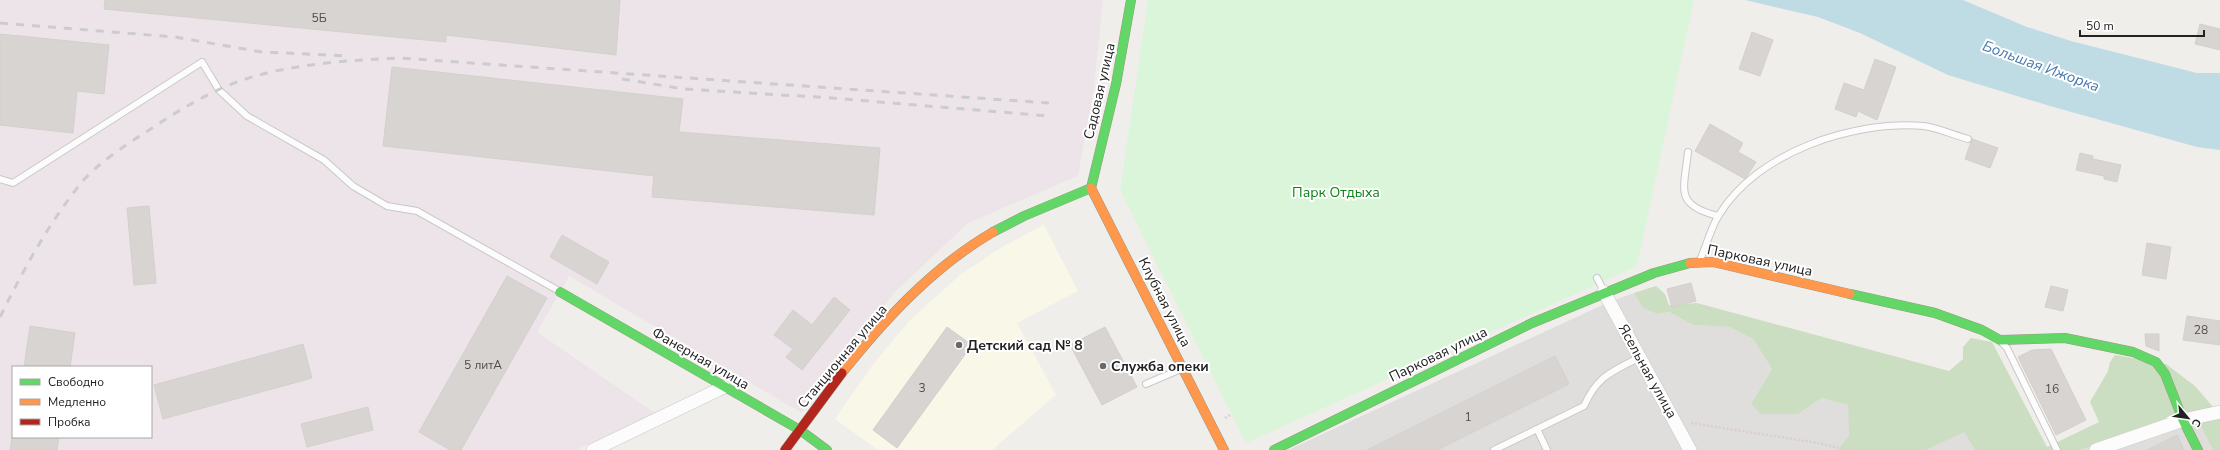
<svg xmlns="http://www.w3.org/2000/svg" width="2220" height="450" viewBox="0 0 2220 450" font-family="'Nunito Sans',sans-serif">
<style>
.residential{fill:#dfdedc}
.industrial{fill:#ede4e9;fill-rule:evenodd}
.education{fill:#f8f7e8}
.forest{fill:#cbdec1}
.park{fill:#daf5da}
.water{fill:#bfdbe3}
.building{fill:#d7d4d2;stroke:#d3d0cc}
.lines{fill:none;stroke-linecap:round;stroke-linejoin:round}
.lane-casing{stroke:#c9c8c7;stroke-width:8}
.street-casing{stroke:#c9c8c7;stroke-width:14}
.fast-casing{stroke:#999a82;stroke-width:10}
.slow-casing{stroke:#999a82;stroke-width:10}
.jam-casing{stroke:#999a82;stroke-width:10}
.path{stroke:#dccecd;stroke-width:2.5;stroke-dasharray:2 2;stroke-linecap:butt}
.lane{stroke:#fdfcfc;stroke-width:6}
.street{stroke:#fdfcfc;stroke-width:13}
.fast{stroke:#63d668;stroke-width:9}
.slow{stroke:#ff974d;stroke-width:9}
.jam{stroke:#b3261e;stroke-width:9}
.rail{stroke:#ccc;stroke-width:3;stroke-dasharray:8 8;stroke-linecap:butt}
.poi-dot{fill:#6a6968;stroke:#fff;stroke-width:1.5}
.labels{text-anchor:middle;stroke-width:4;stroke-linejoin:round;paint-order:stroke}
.number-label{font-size:12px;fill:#4f4e4e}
.street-label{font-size:14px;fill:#222;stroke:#fff}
.park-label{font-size:14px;fill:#0c8416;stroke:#fff}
.poi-label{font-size:14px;font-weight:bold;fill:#222;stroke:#fff;text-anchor:start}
.water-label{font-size:15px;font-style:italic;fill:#4a7aab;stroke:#fff}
</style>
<rect width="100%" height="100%" fill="#f0eeeb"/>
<g class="residential">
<path d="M 1634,293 L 1643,308 L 1657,314 L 1669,312 L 1693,325 L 1729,327 L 1753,339 L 1772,369 L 1751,404 L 1798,414 L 1822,398 L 1848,405 L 1850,435 L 1838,450 L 1288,450 L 1609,302 Z"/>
<path d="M 2194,413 L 2213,450 L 2080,450 Z"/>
<path d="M 1964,431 L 1975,450 L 1926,450 Z"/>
</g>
<path class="industrial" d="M 0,0 L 1103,0 L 1094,88 L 1078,176 L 968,223 L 895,292 L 802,413 L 569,276 L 537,332 L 655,413 L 576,450 L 0,450 ZM 13,367 L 151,367 L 151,437 L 13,437 Z"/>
<path class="education" d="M 1044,225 L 1078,291 L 1017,323 L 1056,395 L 992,450 L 878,450 L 835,419 L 871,367 L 909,321 L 960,275 L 1002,247 Z"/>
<path class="forest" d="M 1656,286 L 1665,294 L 1669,305 L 1697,303 L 1949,371 L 1963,359 L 1963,347 L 1971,338 L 1992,342 L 2047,447 L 2099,422 L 2090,402 L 2108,371 L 2110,362 L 2115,355 L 2166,364 L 2195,386 L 2220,415 L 2220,450 L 2213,450 L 2194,413 L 2080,450 L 1975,450 L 1964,432 L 1926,450 L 1838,450 L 1849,435 L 1848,405 L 1822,398 L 1798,414 L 1761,414 L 1751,404 L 1772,369 L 1753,339 L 1729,327 L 1693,325 L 1669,312 L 1657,314 L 1643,308 L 1634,293 Z"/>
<path class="park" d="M 1148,0 L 1694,0 L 1637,266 L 1246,443 L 1120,190 Z"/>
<path class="water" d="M 1745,0 L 1963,0 L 2027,27 L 2071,41 L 2197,73 L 2220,73 L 2220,150 L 2197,147 L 2050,106 L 1948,75 L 1860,33 L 1818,17 Z"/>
<g class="building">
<path d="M 105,0 L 620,0 L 616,55 L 446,35 L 446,42 L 104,9 Z"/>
<path d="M 2200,24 L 2220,29 L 2220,50 L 2195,44 Z"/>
<path d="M 1752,32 L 1773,40 L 1760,76 L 1739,69 Z"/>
<path d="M 0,34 L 109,45 L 104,94 L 77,91 L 73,133 L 0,125 Z"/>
<path d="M 1875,59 L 1896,67 L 1877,120 L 1858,111 L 1856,117 L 1835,109 L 1844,83 L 1864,90 Z"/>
<path d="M 392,67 L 683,99 L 679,132 L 880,148 L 874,215 L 652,197 L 654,176 L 383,146 Z"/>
<path d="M 1710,124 L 1743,143 L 1738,152 L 1756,162 L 1745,179 L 1695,151 Z"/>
<path d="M 1972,139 L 1998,148 L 1990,168 L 1965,159 Z"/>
<path d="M 2080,153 L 2093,156 L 2093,159 L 2121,165 L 2117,182 L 2104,179 L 2104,176 L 2076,170 Z"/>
<path d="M 149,206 L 156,283 L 134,285 L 127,208 Z"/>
<path d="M 562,235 L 609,262 L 597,284 L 550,257 Z"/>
<path d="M 2147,243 L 2171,247 L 2166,279 L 2142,275 Z"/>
<path d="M 507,276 L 547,298 L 461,450 L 450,450 L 419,432 Z"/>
<path d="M 1691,283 L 1696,301 L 1672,307 L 1667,289 Z"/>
<path d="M 2051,286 L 2068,290 L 2063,311 L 2045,307 Z"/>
<path d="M 834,297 L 850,310 L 802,370 L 786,357 L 793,349 L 774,335 L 793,310 L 812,325 Z"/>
<path d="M 2187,316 L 2220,321 L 2220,345 L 2183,340 Z"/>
<path d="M 30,326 L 75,333 L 70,367 L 24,367 Z"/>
<path d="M 947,327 L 972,345 L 897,448 L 873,430 Z"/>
<path d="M 1105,327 L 1137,387 L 1102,405 L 1070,345 Z"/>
<path d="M 2145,334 L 2159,334 L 2159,351 L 2146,346 Z"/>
<path d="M 303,344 L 312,378 L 163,419 L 154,385 Z"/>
<path d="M 2051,349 L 2086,420 L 2056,435 L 2018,357 L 2032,350 Z"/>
<path d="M 1555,356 L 1569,384 L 1437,450 L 1367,450 Z"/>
<path d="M 368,407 L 373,430 L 307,447 L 301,424 Z"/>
<path d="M 2177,435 L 2184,450 L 2147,450 Z"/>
<path d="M 12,437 L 59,437 L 57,450 L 10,450 Z"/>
</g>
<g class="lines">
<defs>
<g id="lane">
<path d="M 1688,152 C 1684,190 1674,205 1718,216"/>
<path d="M 0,179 L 13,183 L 202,62 L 219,90 L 247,116 L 324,160 L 353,186 L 387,206 L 417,211 L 559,291"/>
<path d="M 1700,260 C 1706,247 1711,227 1719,215 C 1757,152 1854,120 1924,126 C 1938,128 1954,135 1968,139"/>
<path d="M 1597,278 L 1604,291"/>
<path d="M 2002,343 L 2007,348 L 2057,450"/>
<path d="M 1146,384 L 1181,369"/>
<path d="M 1537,429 L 1547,450"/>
<path d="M 1494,450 L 1584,406 C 1598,375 1612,372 1640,357"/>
</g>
<g id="street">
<path d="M 1604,292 L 1690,450"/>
<path d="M 593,450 L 724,387"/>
<path d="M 2096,450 L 2183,420 L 2220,412"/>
</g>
<g id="fast">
<path d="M 1091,188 L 1116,84 L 1131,0"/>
<path d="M 993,232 L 1024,216 L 1091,188"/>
<path d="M 560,292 L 800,430 L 827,450"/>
<path d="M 1850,294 L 1935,313 L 1982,330 L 2000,340 L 2065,338 L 2133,352 L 2156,362 L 2165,374 L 2183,420 L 2198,450"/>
<path d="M 1274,450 L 1532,323 L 1654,273 L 1690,263"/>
</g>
<g id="slow">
<path d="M 1091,188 L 1224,450"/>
<path d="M 1690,263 L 1713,262 L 1850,294"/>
<path d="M 842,373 C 885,319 933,267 993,232"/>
</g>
<path id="jam" d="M 785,450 L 842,373"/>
</defs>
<use href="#lane" class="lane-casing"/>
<use href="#street" class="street-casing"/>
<use href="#fast" class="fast-casing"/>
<use href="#slow" class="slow-casing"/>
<use href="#jam" class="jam-casing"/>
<g class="path">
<path d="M 1225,418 L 1232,414"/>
<path d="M 1691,423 L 1818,443 L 1848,450"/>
</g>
<use href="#lane" class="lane"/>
<use href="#street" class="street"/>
<use href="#fast" class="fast"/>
<use href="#slow" class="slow"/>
<use href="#jam" class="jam"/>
<g class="rail">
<path d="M 0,23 L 175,37 L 262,52 L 348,56"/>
<path d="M 622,79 L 684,89 L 832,98 L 1048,116"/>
<path d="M 0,317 C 24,269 48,224 82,182 C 95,166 125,145 143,134 C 179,110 217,86 259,75 C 305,63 353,60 400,58 L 1049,103"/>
</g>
</g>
<g class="poi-dot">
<circle cx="959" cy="345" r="4"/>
<circle cx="1103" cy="366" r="4"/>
</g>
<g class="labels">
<g class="number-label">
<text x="319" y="22">5Б</text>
<text x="2201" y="334">28</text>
<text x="483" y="369">5 литА</text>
<text x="922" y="392">3</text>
<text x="2052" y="393">16</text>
<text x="1468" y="421">1</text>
</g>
<g class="street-label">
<text transform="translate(1099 91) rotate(-77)" y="5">Садовая улица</text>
<text transform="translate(1760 260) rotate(12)" y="5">Парковая улица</text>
<text transform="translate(1165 302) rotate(63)" y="5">Клубная улица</text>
<text transform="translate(1438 354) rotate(-26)" y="5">Парковая улица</text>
<text transform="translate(842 356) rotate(-50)" y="5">Станционная улица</text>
<text transform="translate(701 358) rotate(30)" y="5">Фанерная улица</text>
<text transform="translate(1648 371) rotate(61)" y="5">Ясельная улица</text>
</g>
<g class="park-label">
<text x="1336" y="197">Парк Отдыха</text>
</g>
<g class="poi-label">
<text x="967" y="350">Детский сад № 8</text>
<text x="1111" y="371">Служба опеки</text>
</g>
<g class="water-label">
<text transform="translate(2041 66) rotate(20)" y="5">Большая Ижорка</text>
</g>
</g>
<rect x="12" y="366" width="140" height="72" fill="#ffffff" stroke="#a7a7a7"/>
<rect x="20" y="379" width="20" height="6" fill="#63d668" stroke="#a7a7a7"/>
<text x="48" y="386" font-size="12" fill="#222222">Свободно</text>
<rect x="20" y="399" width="20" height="6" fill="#ff974d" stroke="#a7a7a7"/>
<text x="48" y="406" font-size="12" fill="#222222">Медленно</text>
<rect x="20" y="419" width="20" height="6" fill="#b3261e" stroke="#a7a7a7"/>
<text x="48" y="426" font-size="12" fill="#222222">Пробка</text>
<g transform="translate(2188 418) rotate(119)" stroke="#ffffff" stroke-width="3" paint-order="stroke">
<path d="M0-3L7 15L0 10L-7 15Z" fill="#222222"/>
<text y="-6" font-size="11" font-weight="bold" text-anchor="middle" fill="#222222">С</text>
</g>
<path d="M2080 30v6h124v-6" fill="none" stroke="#222222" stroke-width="2"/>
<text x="2086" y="30" font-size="12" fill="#222222" stroke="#ffffff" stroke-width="3" paint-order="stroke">50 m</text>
</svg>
